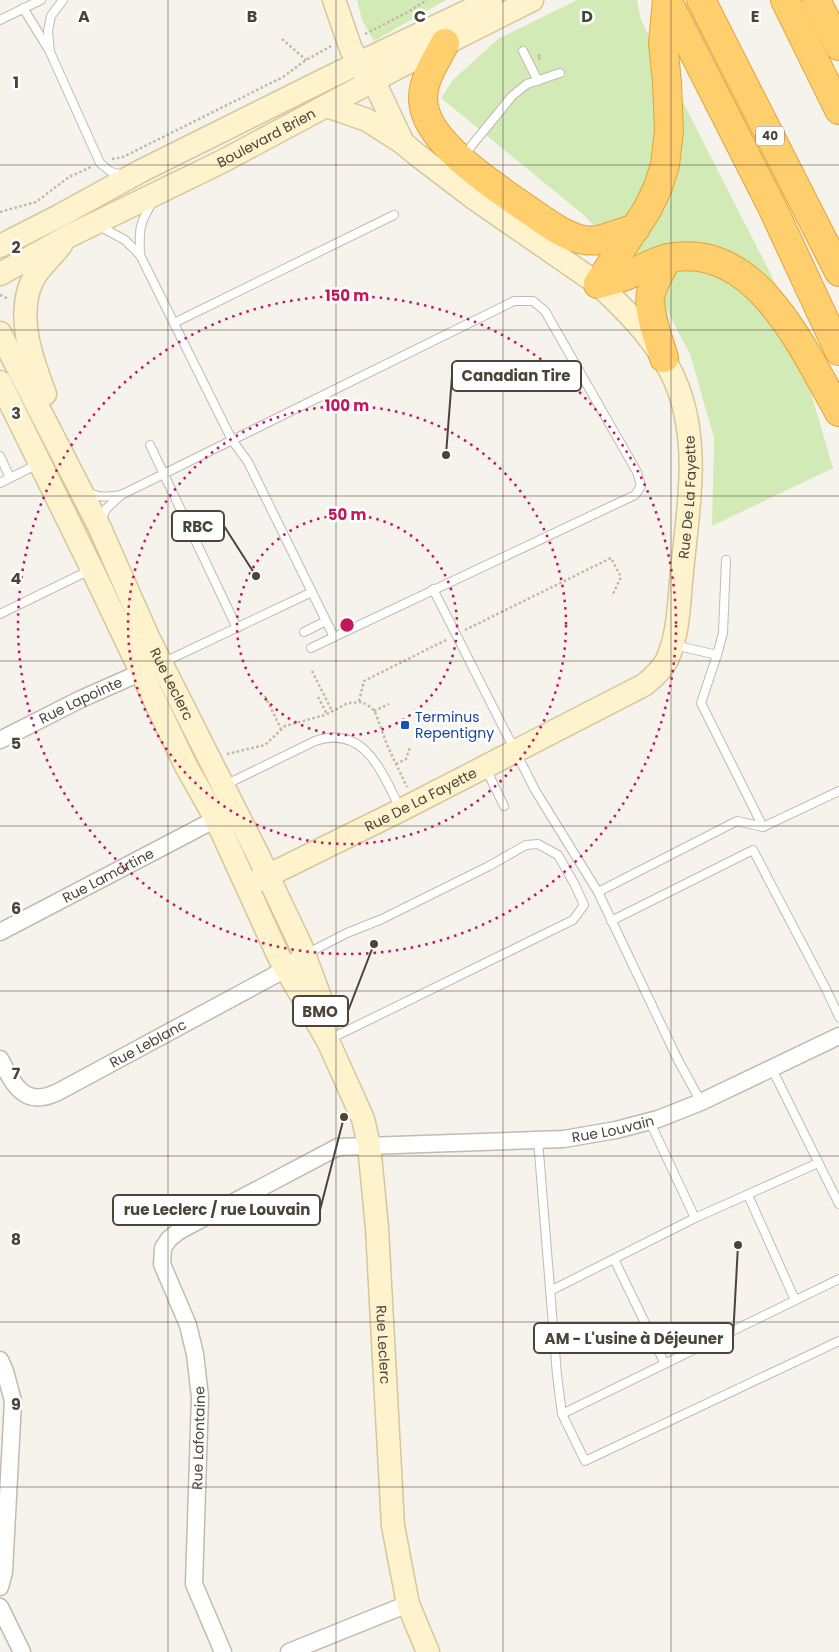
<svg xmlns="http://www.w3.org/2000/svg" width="839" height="1652" viewBox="0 0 839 1652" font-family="Poppins,sans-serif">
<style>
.green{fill:#d2eab5}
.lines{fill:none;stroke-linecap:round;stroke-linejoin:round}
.lane-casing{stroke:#c2bbae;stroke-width:10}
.street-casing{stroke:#c2bbae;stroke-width:19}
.secondary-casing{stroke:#d6c79b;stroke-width:25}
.highway-casing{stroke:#e0a43c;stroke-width:30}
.path{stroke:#c4b79f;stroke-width:2.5;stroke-dasharray:2.5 2.5;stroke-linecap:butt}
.lane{stroke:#fff;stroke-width:8}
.street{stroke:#fff;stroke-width:16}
.secondary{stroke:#fff3cd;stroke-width:22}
.highway{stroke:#ffcf6e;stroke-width:28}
.grid{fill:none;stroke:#4b4439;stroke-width:1;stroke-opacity:0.55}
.ring{fill:none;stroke:#c2185b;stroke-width:2.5;stroke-dasharray:2.5 5}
.transit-dot{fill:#1a4fb4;stroke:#fff;stroke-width:2}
.labels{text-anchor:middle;stroke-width:5;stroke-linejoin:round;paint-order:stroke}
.shield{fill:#fff;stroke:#817c74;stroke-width:1}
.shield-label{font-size:12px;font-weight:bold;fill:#4b4439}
.street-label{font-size:14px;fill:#4b4439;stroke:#fff}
.transit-label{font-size:14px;fill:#164399;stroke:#fff;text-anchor:start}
.grid-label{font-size:16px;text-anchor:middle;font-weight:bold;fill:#4b4439;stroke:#fff;stroke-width:5;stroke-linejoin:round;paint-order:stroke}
.centre{fill:#c2185b;stroke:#fff;stroke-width:2.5}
.ring-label{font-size:15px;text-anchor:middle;font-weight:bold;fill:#c2185b;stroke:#fff;stroke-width:5;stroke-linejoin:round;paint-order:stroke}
.leader{fill:none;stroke:#4b4439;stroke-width:2}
.callout-dot{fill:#4b4439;stroke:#fff;stroke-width:2}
.callout{fill:#fff;stroke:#4b4439;stroke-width:2}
.callout-label{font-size:15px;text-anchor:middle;font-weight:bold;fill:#4b4439}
</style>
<rect width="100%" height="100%" fill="#f6f3ec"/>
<g class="green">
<path d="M 357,0 L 446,0 L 374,41 L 362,20 Z"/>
<path d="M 577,0 L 637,0 L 641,20 L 783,298 L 833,468 L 712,526 L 714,438 L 690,354 L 663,303 L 586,217 L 441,98 L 453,80 L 498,39 Z"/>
</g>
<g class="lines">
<defs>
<g id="lane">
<path d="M 63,0 L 51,16 L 48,31 L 50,52 L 100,163 L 111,172 L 123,175"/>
<path d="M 23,8 L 49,50"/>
<path d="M 0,20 L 41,0"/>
<path d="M 523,51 L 538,81"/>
<path d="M 464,155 L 512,96 L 527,84 L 560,73"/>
<path d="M 140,255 C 139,230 139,224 152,203"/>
<path d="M 174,323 L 394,215"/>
<path d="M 150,445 L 237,628"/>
<path d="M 0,456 L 10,478"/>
<path d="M 0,483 L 38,464"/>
<path d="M 87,492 C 98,498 109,497 121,495 L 514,301 L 533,301 L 545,311 L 637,472 L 641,486 L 635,495 L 334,637 L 248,462 L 232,440 L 140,255 L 125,240 L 99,226"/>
<path d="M 101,521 L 106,509 L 121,495"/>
<path d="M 433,589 L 535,790 L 598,892 L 678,1060 L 701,1102"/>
<path d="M 0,614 L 90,570"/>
<path d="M 304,632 L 326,621"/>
<path d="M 674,645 L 717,655 L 723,633 L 726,560"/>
<path d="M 311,648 L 334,637"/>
<path d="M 717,655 L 701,703 L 763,827"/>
<path d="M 162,663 L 312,592"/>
<path d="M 486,769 L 504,806"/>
<path d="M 225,785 L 315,741 C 365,724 382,773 400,808"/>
<path d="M 598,892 L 737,821 L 763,827 L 839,791"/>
<path d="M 611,921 L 753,850 L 826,989 L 839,1017"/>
<path d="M 306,954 L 347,933 L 382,919 L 489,866 L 526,845 L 538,844 L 558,855 L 575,885 L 584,905 L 573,920 L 330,1039"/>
<path d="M 771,1067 L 839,1204"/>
<path d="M 538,1140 L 557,1375 L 562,1414 L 585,1461 L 839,1341"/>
<path d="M 748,1195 L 795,1300"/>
<path d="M 695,1218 L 818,1163"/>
<path d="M 614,1259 L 665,1364"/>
<path d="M 550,1291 L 695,1218 L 650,1122"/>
<path d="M 562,1414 L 839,1279"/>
</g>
<g id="street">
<path id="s1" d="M 0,740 L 81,699 L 151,668"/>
<path id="s2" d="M 0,932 L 216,819"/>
<path id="s3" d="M 0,1059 C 9,1075 19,1101 42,1097 C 47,1097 53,1094 58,1092 L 273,976 L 294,962"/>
<path d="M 0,1360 L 5,1371 L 13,1401 L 4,1572 L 0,1587"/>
<path d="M 0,1607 L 22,1652"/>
<path id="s4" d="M 223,1652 L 194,1584 L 200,1397 L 195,1354 L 188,1325 L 162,1264 L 163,1248 L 169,1239 L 179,1231 L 338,1147 L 564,1139 L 616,1130 L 658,1119 L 701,1102 L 839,1036"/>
<path d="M 289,1652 L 408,1604"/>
</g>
<g id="secondary">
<path d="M 327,106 L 367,120 L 403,143"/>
<path d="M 0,246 L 59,216 L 141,171 L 336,74 L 491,0"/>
<path id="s5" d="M 0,274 L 69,236 L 223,161 L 395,69 L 532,0"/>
<path id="s6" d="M 0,333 L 99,526 L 148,637 L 258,855 L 301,946 L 326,1013 L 327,1025"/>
<path id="s7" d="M 0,382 L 92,569 L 186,766 L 216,819 L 279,957 L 328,1041 L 363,1119 L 369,1145 L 377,1228 L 393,1526 L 408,1604 L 428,1652"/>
<path d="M 45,394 C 32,359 16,318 32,281 C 37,270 53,255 61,245"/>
<path id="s8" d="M 247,886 L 401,810 L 644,685 C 653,678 661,671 667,660 C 679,634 679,600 682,571 C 688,510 700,447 678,388 C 663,347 629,313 598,284 L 475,199 L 416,154 L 403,143 L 379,92 L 359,64 L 351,49 L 334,0"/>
</g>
<g id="highway">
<path d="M 667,0 L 772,207 L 839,351"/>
<path d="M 701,0 L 839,272"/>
<path d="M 785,0 L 839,110"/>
<path d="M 816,0 L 839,46"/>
<path d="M 445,43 C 435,63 419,84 424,107 C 431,145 494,186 524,207 C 541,218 557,232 576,238 C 584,241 591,241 599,240 L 636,228"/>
<path d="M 598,284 C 606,282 615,280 623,277 C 641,270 657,259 676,257 C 759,246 805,353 839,412"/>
<path d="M 598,284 L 647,210 L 658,187 L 665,165 L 669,131 L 667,83 L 663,43 L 667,0"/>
<path d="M 664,358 C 659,340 647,311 651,293 C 654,281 662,269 668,258"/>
</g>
</defs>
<use href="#lane" class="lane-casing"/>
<use href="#street" class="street-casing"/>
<use href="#secondary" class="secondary-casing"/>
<use href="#highway" class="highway-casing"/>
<g class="path">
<path d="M 365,34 L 408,12 L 427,0"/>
<path d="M 282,39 L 306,60"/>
<path d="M 538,59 L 541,58 L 538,54"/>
<path d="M 112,159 L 123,157 L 283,77 L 306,60 L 331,46"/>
<path d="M 0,212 L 36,202 L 69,177 L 91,167"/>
<path d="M 0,295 L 9,299"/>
<path d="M 465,630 L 611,558 L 621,577 L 612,596"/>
<path d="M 312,671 L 332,711"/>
<path d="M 265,696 L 281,729"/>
<path d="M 318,697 L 327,714"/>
<path d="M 359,701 L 364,681 L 448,639"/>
<path d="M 374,711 L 389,704"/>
<path d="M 227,754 L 265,745 L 285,726 L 325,715 L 348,703 L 362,702 L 372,708 L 376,714 L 387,745 L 407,787"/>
<path d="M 396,764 L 406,759 L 410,747"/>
</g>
<use href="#lane" class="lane"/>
<use href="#street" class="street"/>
<use href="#secondary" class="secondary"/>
<use href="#highway" class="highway"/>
</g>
<path class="grid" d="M 168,0 L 168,1652M 336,0 L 336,1652M 503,0 L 503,1652M 671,0 L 671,1652M 0,165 L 839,165M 0,330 L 839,330M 0,496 L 839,496M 0,661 L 839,661M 0,826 L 839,826M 0,991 L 839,991M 0,1156 L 839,1156M 0,1322 L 839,1322M 0,1487 L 839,1487"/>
<g class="ring">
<circle cx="347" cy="625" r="110"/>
<circle cx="347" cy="625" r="219"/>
<circle cx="347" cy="625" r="329"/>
</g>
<rect class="transit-dot" x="400" y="720" width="10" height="10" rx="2.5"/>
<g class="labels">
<rect class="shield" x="756" y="126.5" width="28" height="19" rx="4"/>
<g class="shield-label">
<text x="770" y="140">40</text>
</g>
<g class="street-label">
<text dy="5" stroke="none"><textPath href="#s5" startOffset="299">Boulevard Brien</textPath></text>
<text dy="5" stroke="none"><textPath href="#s8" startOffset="644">Rue De La Fayette</textPath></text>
<text dy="5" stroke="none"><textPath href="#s6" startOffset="391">Rue Leclerc</textPath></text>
<text dy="5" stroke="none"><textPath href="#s1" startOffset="90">Rue Lapointe</textPath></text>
<text dy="5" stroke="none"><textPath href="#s8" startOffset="194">Rue De La Fayette</textPath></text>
<text dy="5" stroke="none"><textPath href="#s2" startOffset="122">Rue Lamartine</textPath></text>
<text dy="5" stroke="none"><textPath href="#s3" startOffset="180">Rue Leblanc</textPath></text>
<text dy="5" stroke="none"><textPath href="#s4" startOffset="896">Rue Louvain</textPath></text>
<text dy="5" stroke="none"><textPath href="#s7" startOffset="1049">Rue Leclerc</textPath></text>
<text dy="5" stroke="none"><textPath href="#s4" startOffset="220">Rue Lafontaine</textPath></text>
</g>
<g class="transit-label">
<text x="415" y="722">Terminus<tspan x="415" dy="16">Repentigny</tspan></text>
</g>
</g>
<g class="grid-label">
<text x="84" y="22">A</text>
<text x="252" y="22">B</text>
<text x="420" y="22">C</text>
<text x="587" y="22">D</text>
<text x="755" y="22">E</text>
<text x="16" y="88">1</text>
<text x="16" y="253">2</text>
<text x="16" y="419">3</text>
<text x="16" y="584">4</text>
<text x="16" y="749">5</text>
<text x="16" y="914">6</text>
<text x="16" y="1079">7</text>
<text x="16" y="1245">8</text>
<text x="16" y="1410">9</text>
</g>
<circle cx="347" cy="625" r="8" class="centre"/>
<g class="ring-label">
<text x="347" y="301">150 m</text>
<text x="347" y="411">100 m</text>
<text x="347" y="520">50 m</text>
</g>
<path class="leader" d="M446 455L452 376M256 576L224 526M374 944L348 1011M344 1117L320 1210M738 1245L733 1338"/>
<g class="callout-dot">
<circle cx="446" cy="455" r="5"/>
<circle cx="256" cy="576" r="5"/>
<circle cx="374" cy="944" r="5"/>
<circle cx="344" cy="1117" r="5"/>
<circle cx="738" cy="1245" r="5"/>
</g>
<g class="callout">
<rect x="452" y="361" width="129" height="30" rx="5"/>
<rect x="172" y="511" width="52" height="30" rx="5"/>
<rect x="293" y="996" width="55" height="30" rx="5"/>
<rect x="113" y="1195" width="207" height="30" rx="5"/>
<rect x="534" y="1323" width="199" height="30" rx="5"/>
</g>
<g class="callout-label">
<text x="516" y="381">Canadian Tire</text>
<text x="198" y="532">RBC</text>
<text x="320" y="1017">BMO</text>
<text x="217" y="1215">rue Leclerc / rue Louvain</text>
<text x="634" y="1344">AM - L'usine à Déjeuner</text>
</g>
</svg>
